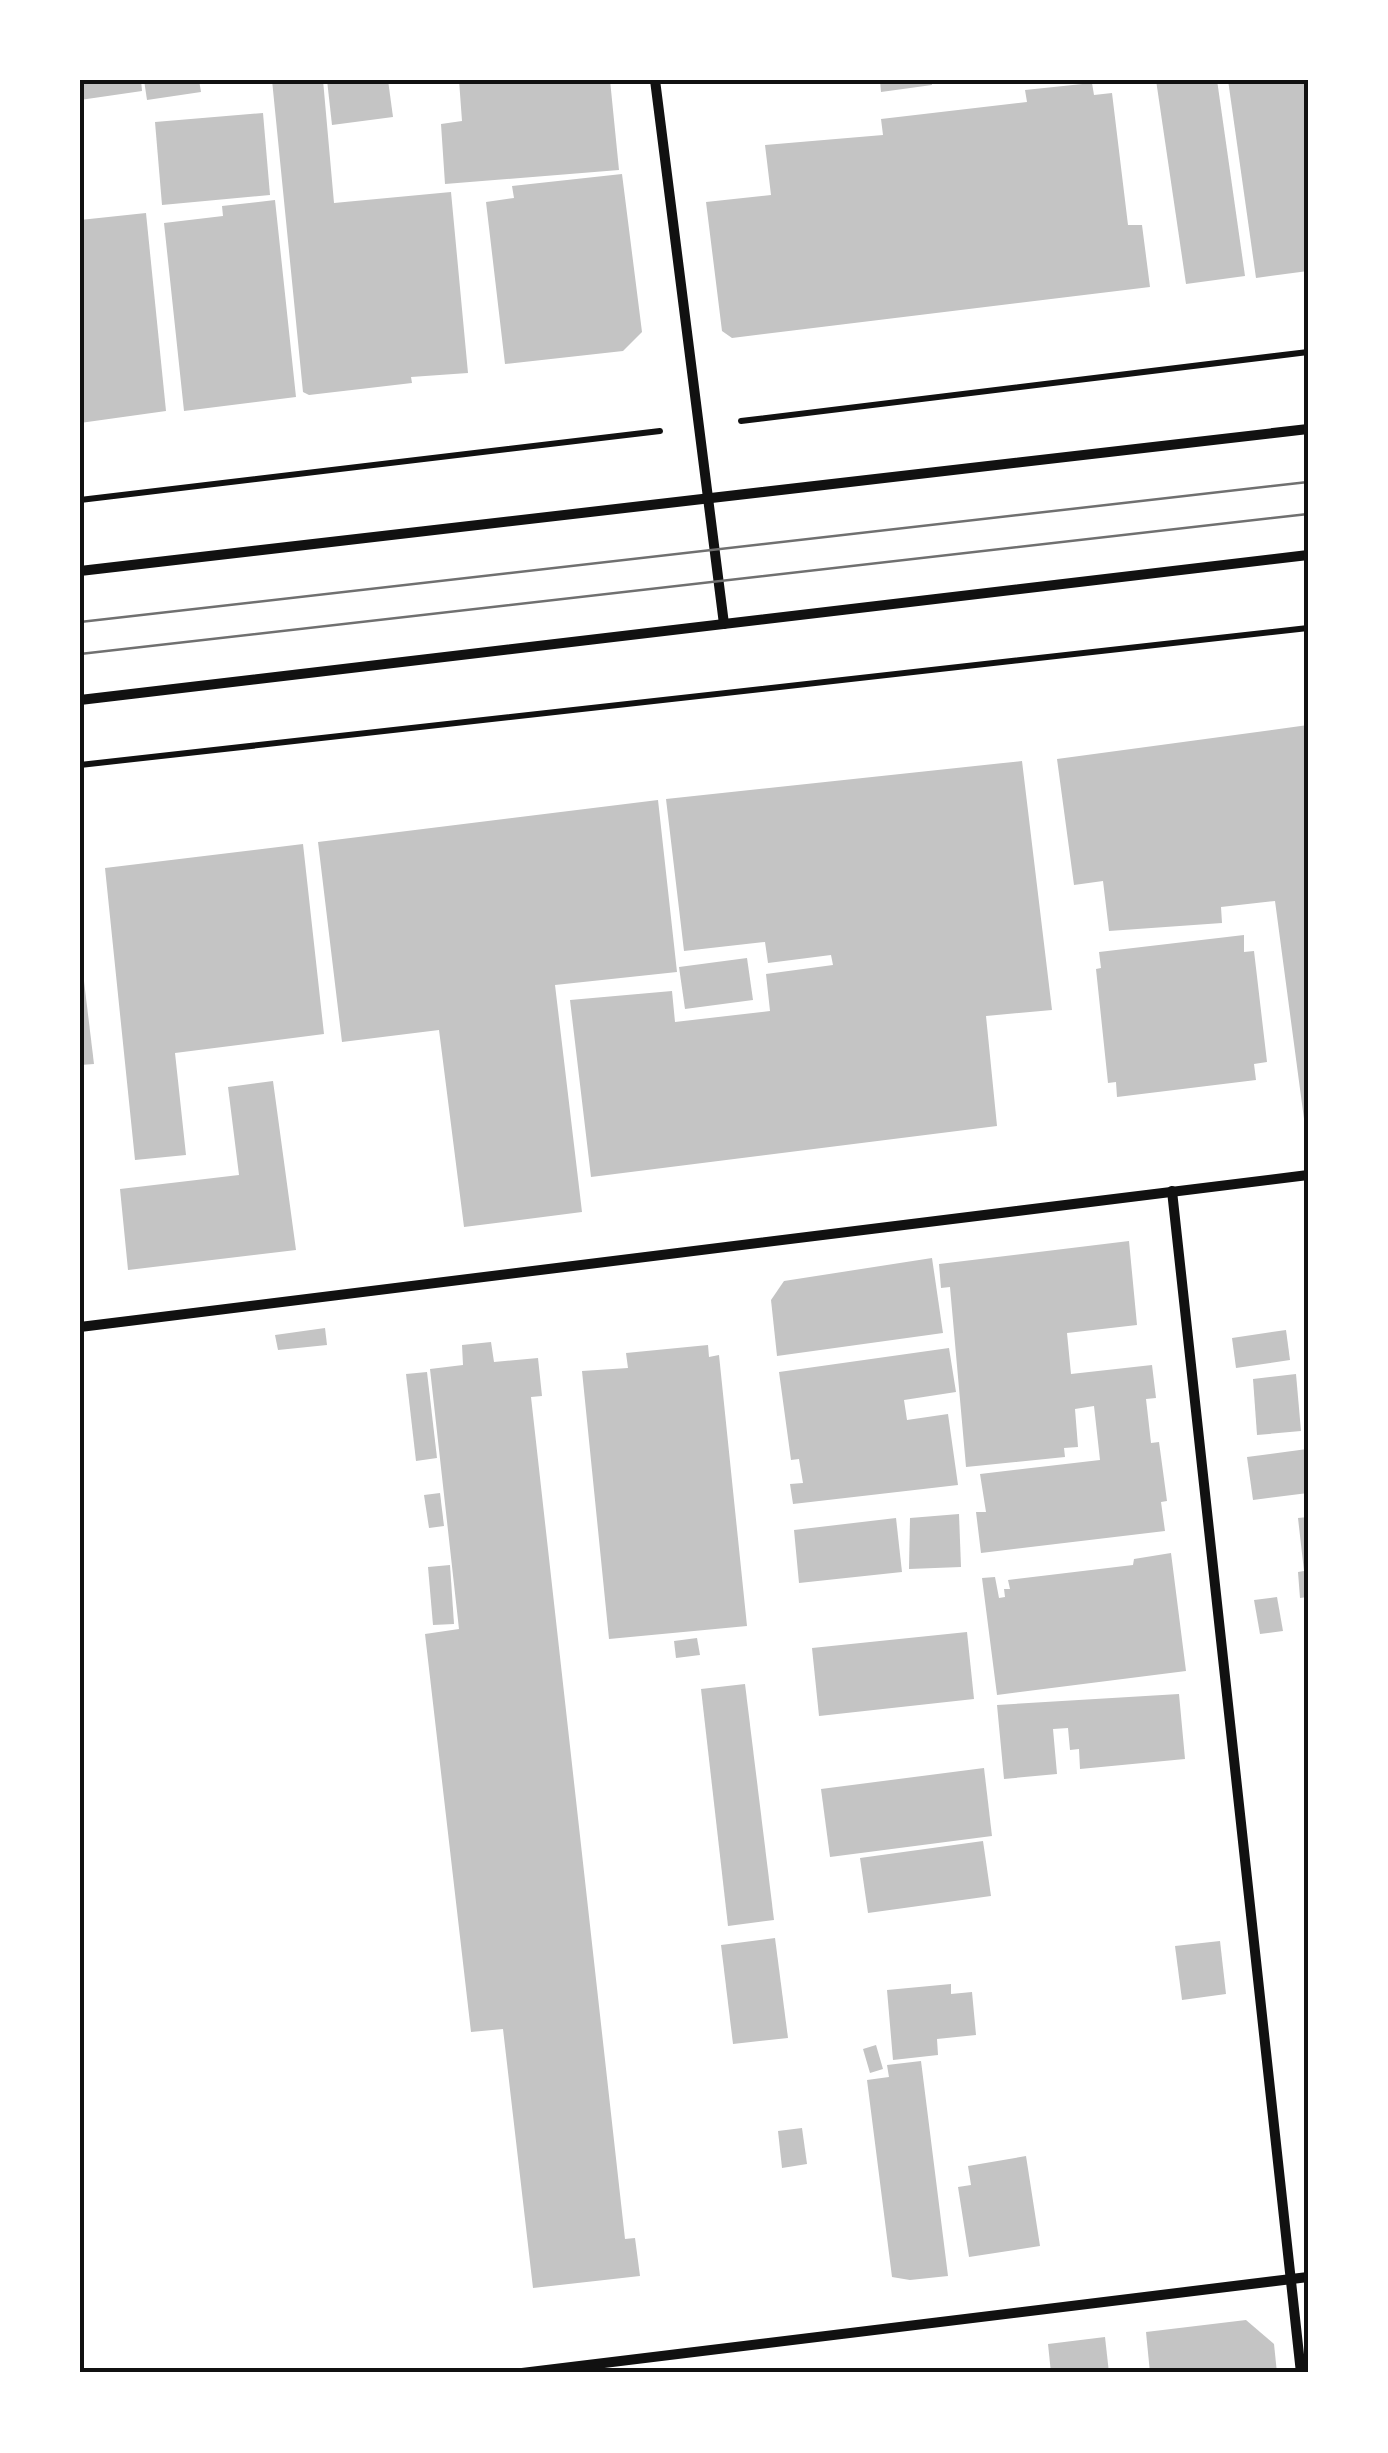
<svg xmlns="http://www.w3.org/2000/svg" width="1388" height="2453" viewBox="0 0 1388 2453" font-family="Manrope,sans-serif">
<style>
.building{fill:#c4c4c4}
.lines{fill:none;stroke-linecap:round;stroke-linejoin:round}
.path{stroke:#111;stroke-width:6}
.minor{stroke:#111;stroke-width:10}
.tram{stroke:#707070;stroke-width:2.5}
.neatline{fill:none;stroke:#111;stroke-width:4}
</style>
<rect width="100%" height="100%" fill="#fff"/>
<g class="building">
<path d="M 80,80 L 141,80 L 142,91 L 80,100 Z"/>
<path d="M 144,80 L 199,80 L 201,92 L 147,100 Z"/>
<path d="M 272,80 L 323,80 L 334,203 L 451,192 L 468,373 L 411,377 L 412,383 L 309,395 L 303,392 Z"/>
<path d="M 327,80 L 388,80 L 393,117 L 332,125 Z"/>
<path d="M 459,80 L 610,80 L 619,170 L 445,184 L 441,124 L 462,121 Z"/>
<path d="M 880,80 L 931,80 L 932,85 L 881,92 Z"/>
<path d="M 1156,80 L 1217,80 L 1245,276 L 1186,284 Z"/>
<path d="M 1228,80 L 1308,80 L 1308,271 L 1256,278 Z"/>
<path d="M 1092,83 L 1094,95 L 1112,93 L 1128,225 L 1142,225 L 1150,287 L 732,338 L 722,331 L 706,202 L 771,195 L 765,145 L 883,135 L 881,119 L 1027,102 L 1025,90 Z"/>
<path d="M 263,113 L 270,195 L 162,205 L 155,122 Z"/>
<path d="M 622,174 L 642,332 L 623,351 L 505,364 L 486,202 L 514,198 L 512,186 Z"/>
<path d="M 275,200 L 296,397 L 184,411 L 164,223 L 223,216 L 222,206 Z"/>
<path d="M 146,213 L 166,411 L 80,423 L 80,220 Z"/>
<path d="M 1308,725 L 1308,1134 L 1306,1134 L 1275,901 L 1221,907 L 1222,923 L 1109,931 L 1103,881 L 1074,885 L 1057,759 Z"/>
<path d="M 1022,761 L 1052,1010 L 986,1016 L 997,1126 L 591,1177 L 570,1000 L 672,991 L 675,1022 L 770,1011 L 766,974 L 833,965 L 831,955 L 768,963 L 765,942 L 684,951 L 666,799 Z"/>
<path d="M 658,800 L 677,972 L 555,985 L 582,1212 L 464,1227 L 439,1030 L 342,1042 L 318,842 Z"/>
<path d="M 303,844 L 324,1034 L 175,1053 L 186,1155 L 135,1160 L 105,868 Z"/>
<path d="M 1244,935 L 1244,952 L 1254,951 L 1267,1062 L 1254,1064 L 1256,1080 L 1117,1097 L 1116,1082 L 1108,1083 L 1096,969 L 1101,968 L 1099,952 Z"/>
<path d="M 80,948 L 94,1064 L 80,1065 Z"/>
<path d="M 747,958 L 753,1000 L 685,1009 L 679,967 Z"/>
<path d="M 273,1081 L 296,1250 L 128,1270 L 120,1189 L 239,1175 L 228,1087 Z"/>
<path d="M 1129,1241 L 1137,1325 L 1067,1333 L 1071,1374 L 1152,1365 L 1156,1398 L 1146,1399 L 1151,1443 L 1159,1442 L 1167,1501 L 1161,1502 L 1165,1531 L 981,1553 L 976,1512 L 986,1512 L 980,1474 L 1100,1460 L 1094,1406 L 1075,1409 L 1078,1447 L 1064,1448 L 1065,1457 L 966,1467 L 950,1287 L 941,1288 L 939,1264 Z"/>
<path d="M 932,1258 L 943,1333 L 777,1356 L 771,1300 L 784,1281 Z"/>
<path d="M 325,1328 L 327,1345 L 278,1350 L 275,1335 Z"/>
<path d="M 1286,1330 L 1290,1360 L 1236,1368 L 1232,1338 Z"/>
<path d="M 491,1342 L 494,1362 L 538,1358 L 542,1396 L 531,1397 L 625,2239 L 635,2238 L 640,2276 L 533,2288 L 503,2029 L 471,2032 L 425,1634 L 459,1629 L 430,1369 L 463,1365 L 462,1345 Z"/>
<path d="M 708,1345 L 709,1357 L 719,1355 L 747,1626 L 609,1639 L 582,1371 L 628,1368 L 626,1353 Z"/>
<path d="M 949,1348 L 956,1392 L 904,1400 L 907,1420 L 948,1414 L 958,1485 L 793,1504 L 790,1484 L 803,1483 L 799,1459 L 791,1460 L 779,1372 Z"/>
<path d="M 427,1372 L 437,1458 L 416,1461 L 406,1374 Z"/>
<path d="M 1296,1374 L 1301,1431 L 1257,1435 L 1253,1379 Z"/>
<path d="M 1307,1449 L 1308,1493 L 1253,1500 L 1247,1457 Z"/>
<path d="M 440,1493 L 444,1526 L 429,1528 L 424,1495 Z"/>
<path d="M 959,1514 L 961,1567 L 909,1569 L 910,1518 Z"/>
<path d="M 1308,1517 L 1308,1597 L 1300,1598 L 1298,1572 L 1304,1571 L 1298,1518 Z"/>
<path d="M 896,1518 L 902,1572 L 799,1583 L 794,1530 Z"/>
<path d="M 1171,1553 L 1186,1671 L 997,1695 L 982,1578 L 995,1577 L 999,1598 L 1005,1597 L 1004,1589 L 1010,1589 L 1008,1580 L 1133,1565 L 1134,1559 Z"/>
<path d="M 450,1565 L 454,1624 L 433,1625 L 428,1567 Z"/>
<path d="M 1277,1597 L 1283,1631 L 1260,1634 L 1254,1600 Z"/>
<path d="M 967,1632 L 974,1699 L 819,1716 L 812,1648 Z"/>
<path d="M 697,1638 L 700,1655 L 676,1658 L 674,1641 Z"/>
<path d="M 745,1684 L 774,1920 L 728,1926 L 701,1689 Z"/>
<path d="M 1179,1694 L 1185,1759 L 1080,1769 L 1079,1749 L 1070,1750 L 1068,1728 L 1053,1729 L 1057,1774 L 1004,1779 L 997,1705 Z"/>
<path d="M 984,1768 L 992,1836 L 830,1857 L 821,1789 Z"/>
<path d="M 983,1841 L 991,1896 L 868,1913 L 860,1858 Z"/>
<path d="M 775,1938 L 788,2038 L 733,2044 L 721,1945 Z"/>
<path d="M 1220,1941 L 1226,1994 L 1182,2000 L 1175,1946 Z"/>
<path d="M 951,1984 L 951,1994 L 972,1992 L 976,2035 L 937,2039 L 938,2055 L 893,2060 L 887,1990 Z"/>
<path d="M 876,2045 L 883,2069 L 870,2073 L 863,2049 Z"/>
<path d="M 921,2061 L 948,2276 L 910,2280 L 892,2277 L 867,2080 L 889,2077 L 887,2065 Z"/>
<path d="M 802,2128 L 807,2164 L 782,2168 L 778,2131 Z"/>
<path d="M 1026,2156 L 1040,2246 L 969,2257 L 958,2187 L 971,2185 L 968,2166 Z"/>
<path d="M 1246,2320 L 1274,2344 L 1277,2373 L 1150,2373 L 1146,2332 Z"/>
<path d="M 1105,2337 L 1109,2373 L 1051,2373 L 1048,2344 Z"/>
</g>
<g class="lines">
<g class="path">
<path d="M 741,421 L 1308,352"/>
<path d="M 80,500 L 660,431"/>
<path d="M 80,765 L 1308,628"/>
</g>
<g class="minor">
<path d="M 655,80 L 724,624"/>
<path d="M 80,571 L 1308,429"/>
<path d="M 80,700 L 1308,555"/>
<path d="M 1172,1191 L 1301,2373"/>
<path d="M 80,1327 L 1308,1175"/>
<path d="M 522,2373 L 1308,2277"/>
</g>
<g class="tram">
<path d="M 80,622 L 1308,482"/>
<path d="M 80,654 L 1308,514"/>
</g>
</g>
<rect width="1388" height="2453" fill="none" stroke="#ffffff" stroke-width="165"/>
<rect x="82" y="82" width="1224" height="2288" class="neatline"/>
</svg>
